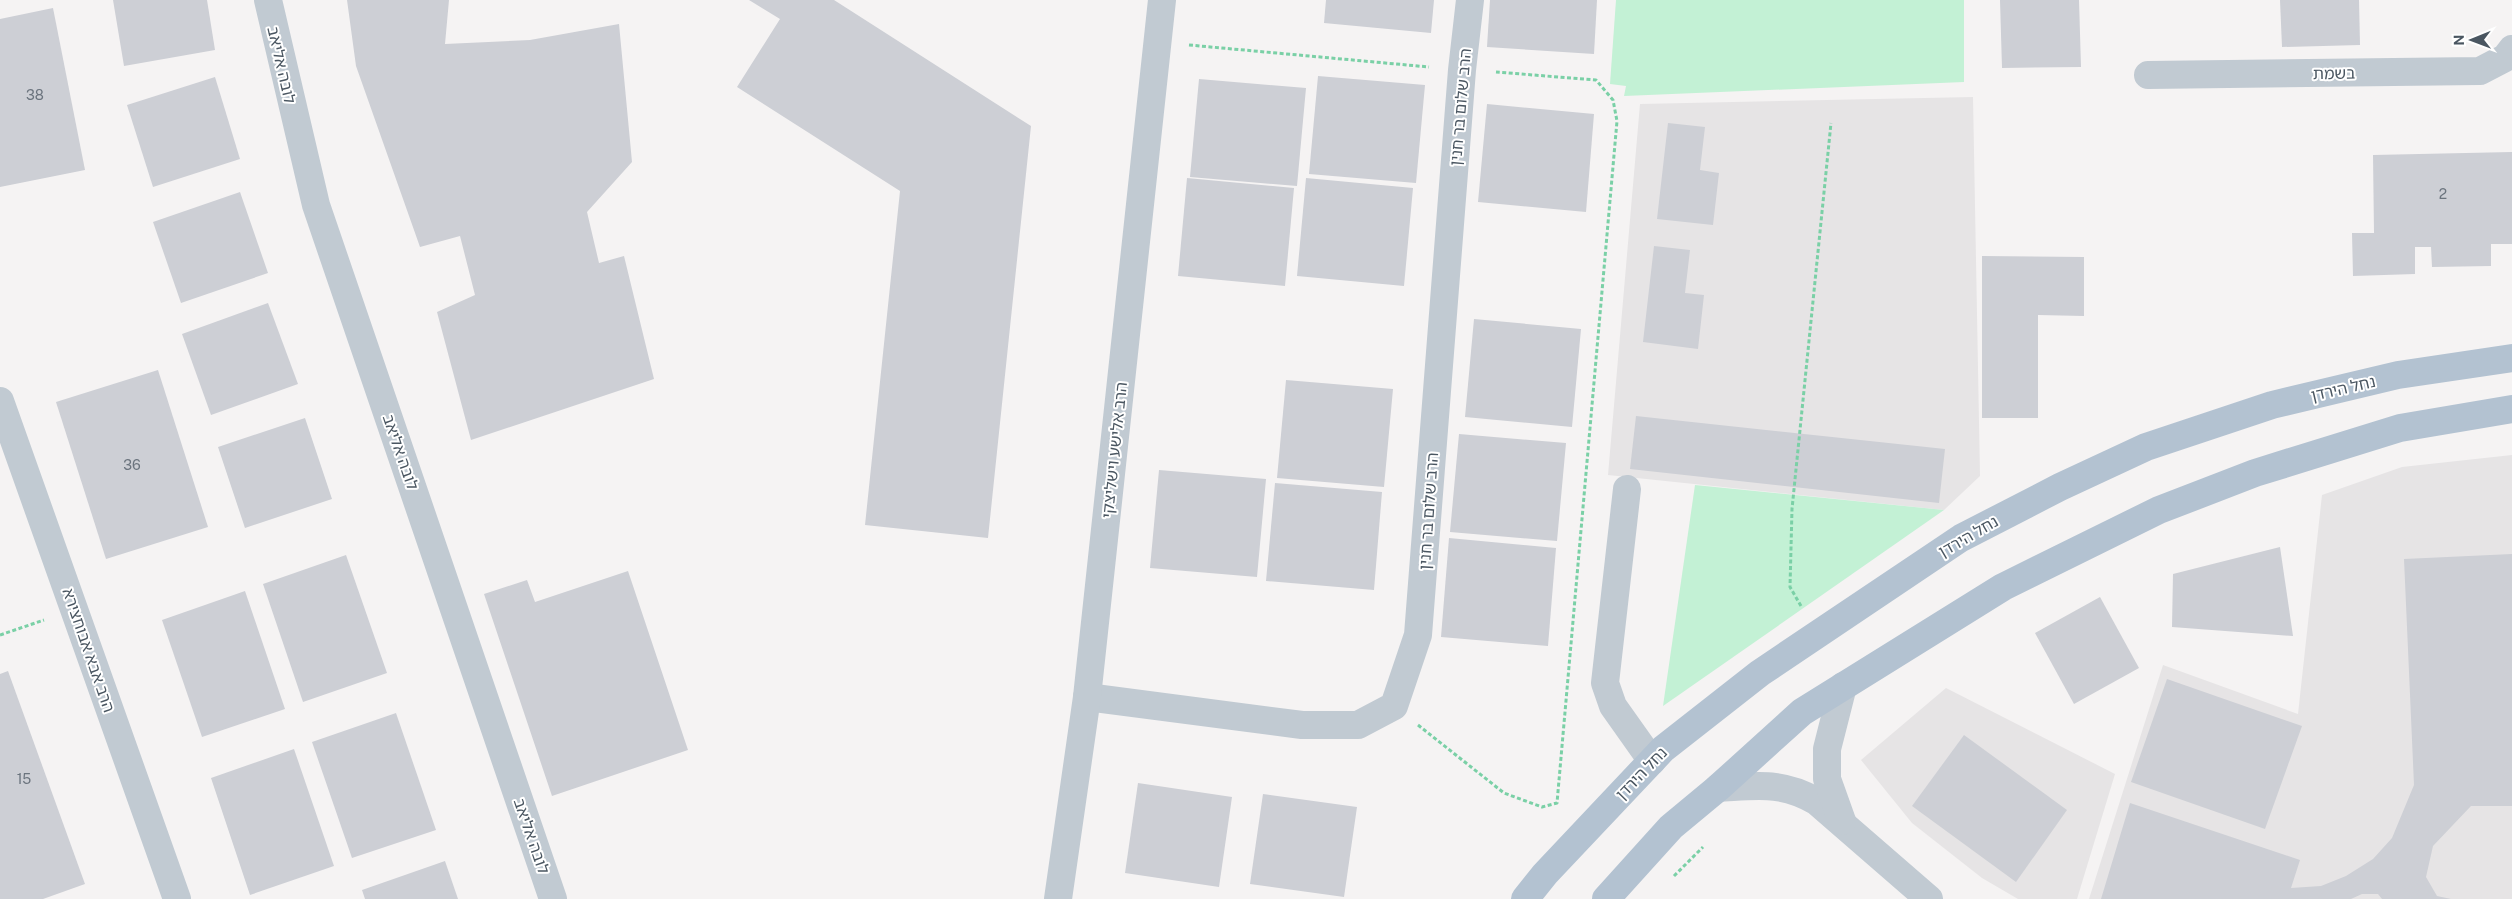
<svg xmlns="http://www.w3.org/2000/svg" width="2512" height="899" viewBox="0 0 2512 899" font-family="'Public Sans','Noto Sans Hebrew',sans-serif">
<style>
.education{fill:#e6e4e5}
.green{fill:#c3f1d5}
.building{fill:#cdcfd5}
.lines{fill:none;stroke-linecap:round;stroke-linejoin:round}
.path{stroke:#7ad0a6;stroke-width:3;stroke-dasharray:4 2.5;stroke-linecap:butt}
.minor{stroke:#c1cad2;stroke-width:28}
.major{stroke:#b3c2d1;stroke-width:28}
.labels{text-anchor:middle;stroke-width:4;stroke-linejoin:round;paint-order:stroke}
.number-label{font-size:14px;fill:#6b747e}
.street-label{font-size:16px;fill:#4a5661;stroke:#fff}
</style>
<rect width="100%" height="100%" fill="#f5f3f3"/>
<g class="education">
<path d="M 1973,97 L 1980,476 L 1944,510 L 1608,475 L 1640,104 Z"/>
<path d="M 2512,455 L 2512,899 L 2089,899 L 2163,665 L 2298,714 L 2322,495 L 2402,467 Z"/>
<path d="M 1946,688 L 2115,774 L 2077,899 L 2018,899 L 1982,878 L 1912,823 L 1861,760 Z"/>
</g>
<g class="green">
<path d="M 1616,0 L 1964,0 L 1964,82 L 1624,96 L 1626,86 L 1610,84 Z"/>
<path d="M 1695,485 L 1944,510 L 1663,706 Z"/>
</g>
<g class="building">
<path d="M 113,0 L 207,0 L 215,50 L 124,66 Z"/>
<path d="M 347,0 L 449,0 L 445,44 L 530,40 L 619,24 L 632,162 L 587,212 L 599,263 L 624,256 L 654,379 L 471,440 L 437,312 L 475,295 L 460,236 L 420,247 L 356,66 Z"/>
<path d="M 749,0 L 834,0 L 1031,126 L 988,538 L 865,525 L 900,191 L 737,87 L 780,19 Z"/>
<path d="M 1326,0 L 1434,0 L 1431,33 L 1324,23 Z"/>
<path d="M 1490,0 L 1597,0 L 1594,54 L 1487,47 Z"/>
<path d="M 2000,0 L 2079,0 L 2081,67 L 2002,68 Z"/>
<path d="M 2280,0 L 2359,0 L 2360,45 L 2282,47 Z"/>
<path d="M 53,8 L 85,170 L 0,187 L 0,19 Z"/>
<path d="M 1318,76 L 1425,85 L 1416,183 L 1309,174 Z"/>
<path d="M 215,77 L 240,159 L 153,187 L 127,105 Z"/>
<path d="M 1199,79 L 1306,88 L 1297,186 L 1190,177 Z"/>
<path d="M 1487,104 L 1594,114 L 1586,212 L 1478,202 Z"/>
<path d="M 1668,123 L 1705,127 L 1700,170 L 1719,173 L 1713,225 L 1657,219 Z"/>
<path d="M 2512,152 L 2512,244 L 2491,244 L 2491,266 L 2432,267 L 2431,247 L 2415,247 L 2415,274 L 2353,276 L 2352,233 L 2374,233 L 2373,155 Z"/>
<path d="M 1187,178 L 1294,188 L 1285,286 L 1178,276 Z"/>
<path d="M 1306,178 L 1413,188 L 1404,286 L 1297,276 Z"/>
<path d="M 240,192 L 268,273 L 181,303 L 153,222 Z"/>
<path d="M 1654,246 L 1690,250 L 1685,293 L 1704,295 L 1698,349 L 1643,342 Z"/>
<path d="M 1982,256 L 2084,257 L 2084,316 L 2038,315 L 2038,418 L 1982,418 Z"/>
<path d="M 268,303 L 298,384 L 211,415 L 182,334 Z"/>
<path d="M 1474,319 L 1581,329 L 1572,427 L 1465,417 Z"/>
<path d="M 158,370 L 208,527 L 106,559 L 56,402 Z"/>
<path d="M 1286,380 L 1393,389 L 1384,487 L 1277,478 Z"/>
<path d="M 1636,416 L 1945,449 L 1939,503 L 1630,469 Z"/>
<path d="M 305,418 L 332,499 L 245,528 L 218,447 Z"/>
<path d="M 1459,434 L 1566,443 L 1557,541 L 1450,532 Z"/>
<path d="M 1159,470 L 1266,479 L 1257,577 L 1150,568 Z"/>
<path d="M 1275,483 L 1382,492 L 1374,590 L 1266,581 Z"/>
<path d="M 1449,538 L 1556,548 L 1548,646 L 1441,637 Z"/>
<path d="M 2280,547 L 2293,636 L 2172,627 L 2173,574 Z"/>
<path d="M 2512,554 L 2512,806 L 2471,806 L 2433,846 L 2426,877 L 2437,896 L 2451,899 L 2382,899 L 2378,894 L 2362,894 L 2351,899 L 2101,899 L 2130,803 L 2300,860 L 2291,888 L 2321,886 L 2346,876 L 2373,859 L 2392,838 L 2414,785 L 2404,559 Z"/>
<path d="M 346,555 L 387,673 L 303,702 L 263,584 Z"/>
<path d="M 628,571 L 688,750 L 552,796 L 484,594 L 527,580 L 535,602 Z"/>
<path d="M 245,591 L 285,709 L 202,737 L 162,620 Z"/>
<path d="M 2100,597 L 2139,668 L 2074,704 L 2035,633 Z"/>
<path d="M 8,671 L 85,884 L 43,899 L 0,899 L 0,674 Z"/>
<path d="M 2167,679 L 2302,726 L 2265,829 L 2131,782 Z"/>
<path d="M 396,713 L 436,830 L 352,858 L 312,742 Z"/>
<path d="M 1964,735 L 2067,810 L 2016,882 L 1912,806 Z"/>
<path d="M 294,749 L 334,866 L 250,895 L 211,778 Z"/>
<path d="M 1138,783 L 1232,797 L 1219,887 L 1125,873 Z"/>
<path d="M 1263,794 L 1357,807 L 1344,897 L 1250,884 Z"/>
<path d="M 445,861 L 458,899 L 365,899 L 362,890 Z"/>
</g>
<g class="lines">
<g class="path">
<path d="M 1189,45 L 1429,67"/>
<path d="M 1801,606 L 1790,587 L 1792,509 L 1831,123"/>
<path d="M 0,635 L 44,620"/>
<path d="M 1418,725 L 1504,793 L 1542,807 L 1557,803 L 1617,121 L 1613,100 L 1596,80 L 1496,72"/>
<path d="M 1674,876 L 1703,847"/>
</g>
<g class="minor">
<path d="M 268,0 L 316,205 L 553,899"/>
<path d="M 2148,75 L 2480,71 L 2505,58 L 2512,49"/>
<path d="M 0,401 L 177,899"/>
<path d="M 1627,489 L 1605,683 L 1613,706 L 1652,761"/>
<path d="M 1087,697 L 1302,725 L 1358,725 L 1394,706 L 1418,635 L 1462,70 L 1470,0"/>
<path d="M 1718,788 C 1757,786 1781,781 1816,801 L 1929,899"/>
<path d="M 1842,821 L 1827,779 L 1827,749 L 1843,686"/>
<path d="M 1058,899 L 1087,697 L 1162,0"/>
</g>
<g class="major">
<path d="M 1525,899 L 1545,874 L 1663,749 L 1760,673 L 1961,538 L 2060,487 L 2146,447 L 2272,405 L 2398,375 L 2512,358"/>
<path d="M 1606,899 L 1671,827 L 1718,788 L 1802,712 L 2003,587 L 2159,510 L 2255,473 L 2400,428 L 2512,409"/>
</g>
</g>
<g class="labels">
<g class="number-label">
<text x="35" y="100">38</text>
<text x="2443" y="199">2</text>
<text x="132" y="470">36</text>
<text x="24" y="784">15</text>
</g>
<g class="street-label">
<text transform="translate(282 65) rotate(77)" y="6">לובה אליאב</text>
<text transform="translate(2334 73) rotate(-1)" y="6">בשמת</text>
<text transform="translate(1460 107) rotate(-85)" y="6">הרב שלום בר חנין</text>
<text transform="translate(2343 388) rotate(-13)" y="6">נחל הירדן</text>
<text transform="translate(1114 450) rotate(-84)" y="6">הרב אלישע וישליצקי</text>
<text transform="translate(401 452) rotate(71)" y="6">לובה אליאב</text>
<text transform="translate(1428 511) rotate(-86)" y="6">הרב שלום בר חנין</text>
<text transform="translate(1968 536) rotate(-30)" y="6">נחל הירדן</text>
<text transform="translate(89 650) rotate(71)" y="6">הרב אבא אבוחצירא</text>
<text transform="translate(1641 773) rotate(-46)" y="6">נחל הירדן</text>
<text transform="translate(532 836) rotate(71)" y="6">לובה אליאב</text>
</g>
</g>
<g transform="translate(2472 40) rotate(269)" stroke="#ffffff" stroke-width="4" paint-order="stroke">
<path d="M0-4L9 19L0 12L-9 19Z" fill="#4a5661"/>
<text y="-8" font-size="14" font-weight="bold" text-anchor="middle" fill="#4a5661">N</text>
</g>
</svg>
